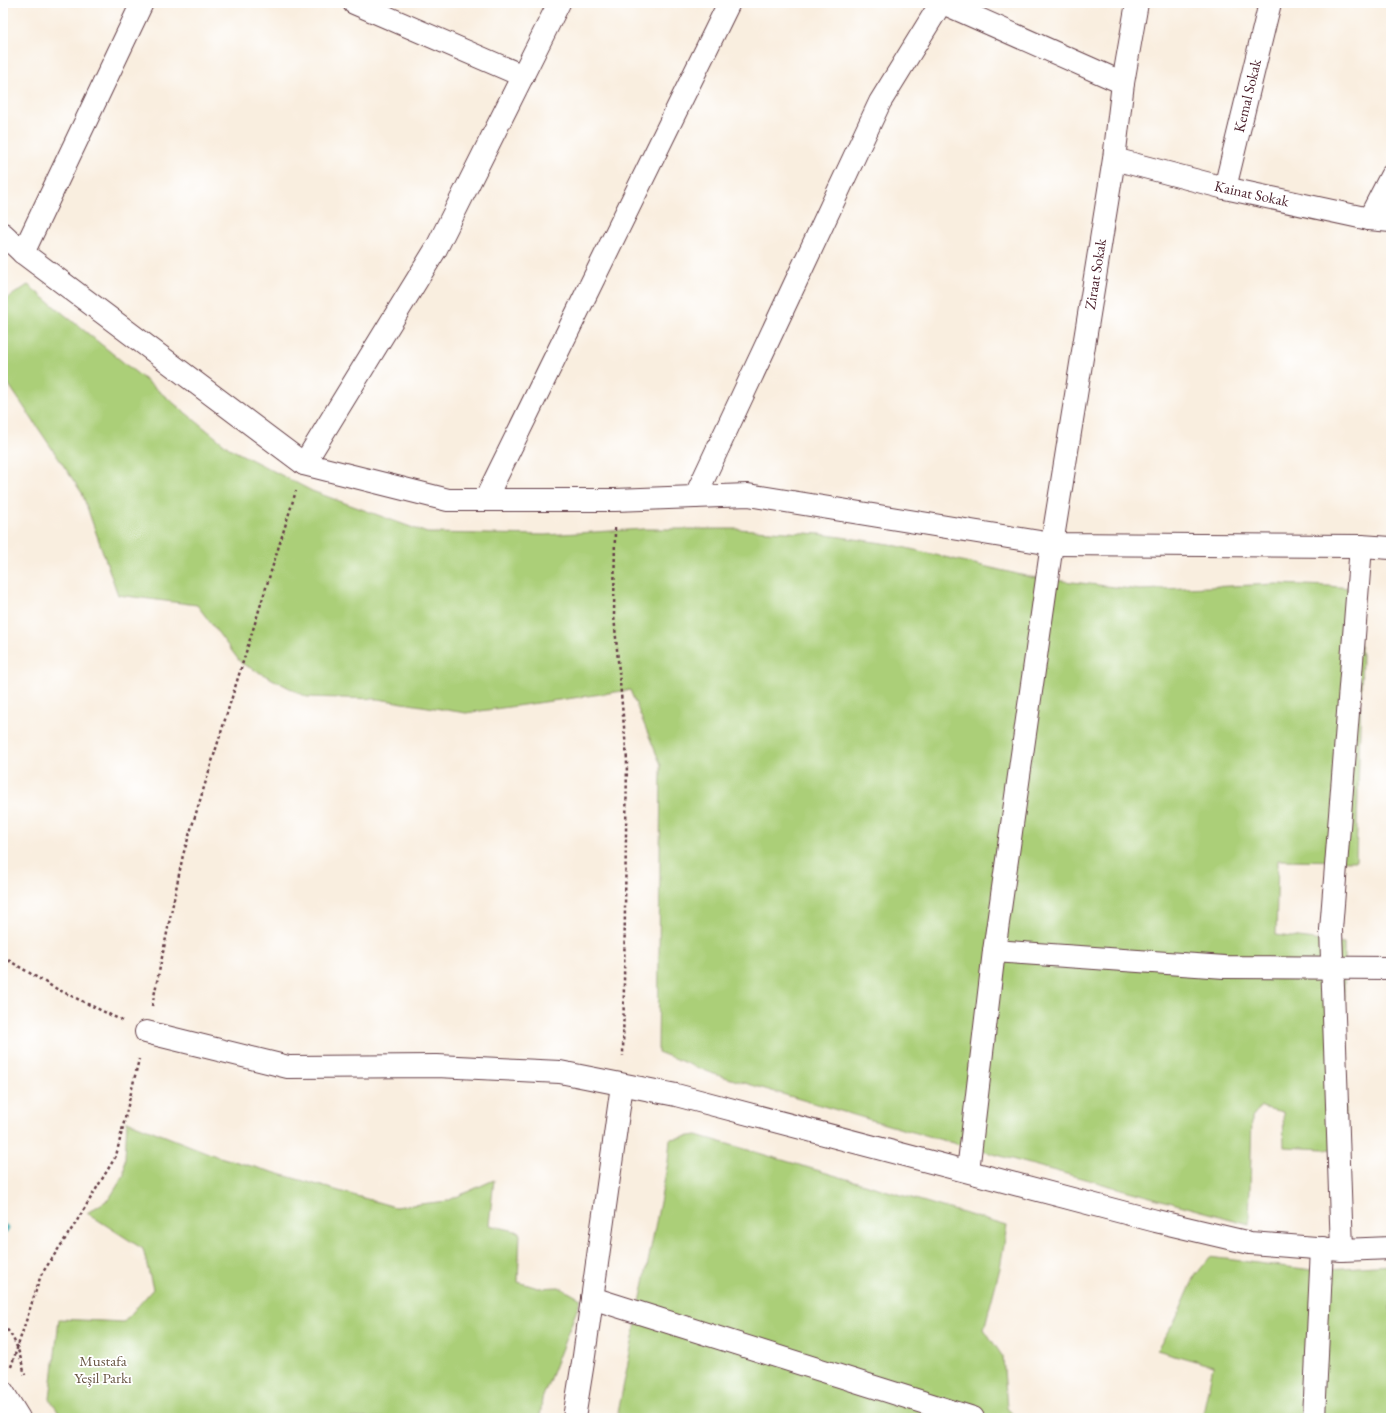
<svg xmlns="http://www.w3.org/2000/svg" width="1394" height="1421" viewBox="0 0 1394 1421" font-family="'EB Garamond',serif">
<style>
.green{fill:#abcf78;stroke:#7a7752}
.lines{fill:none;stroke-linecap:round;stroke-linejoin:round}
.stream{stroke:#39abb1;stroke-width:9}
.street-casing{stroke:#643e46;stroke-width:24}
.secondary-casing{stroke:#643e46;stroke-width:24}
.path{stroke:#643e46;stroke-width:2.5;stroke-dasharray:3 3;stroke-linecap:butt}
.street{stroke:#fff;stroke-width:22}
.secondary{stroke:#fff;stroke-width:22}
.labels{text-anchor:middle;stroke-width:3.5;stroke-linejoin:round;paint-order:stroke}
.street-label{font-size:15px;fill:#4a1f2b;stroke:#fff}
.park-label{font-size:15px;fill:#675442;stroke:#fff}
</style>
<rect width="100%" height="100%" fill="#fff"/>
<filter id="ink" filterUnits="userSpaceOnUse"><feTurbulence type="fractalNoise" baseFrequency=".025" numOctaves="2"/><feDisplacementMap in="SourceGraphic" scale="8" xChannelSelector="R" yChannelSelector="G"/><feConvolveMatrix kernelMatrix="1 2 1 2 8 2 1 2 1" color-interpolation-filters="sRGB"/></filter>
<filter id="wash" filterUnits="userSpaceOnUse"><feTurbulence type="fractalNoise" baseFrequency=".012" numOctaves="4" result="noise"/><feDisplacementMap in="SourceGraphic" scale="16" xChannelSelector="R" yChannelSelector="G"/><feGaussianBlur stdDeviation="0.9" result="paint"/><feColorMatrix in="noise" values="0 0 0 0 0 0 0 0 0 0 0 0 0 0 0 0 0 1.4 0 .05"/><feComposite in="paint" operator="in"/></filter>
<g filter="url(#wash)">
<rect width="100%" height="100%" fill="#f9eedf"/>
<g class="green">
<path d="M 28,285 L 229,448 L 312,491 L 427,533 L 545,535 L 644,529 L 737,529 L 820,534 L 889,544 L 1030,577 L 1140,590 L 1276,584 L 1329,586 L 1349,588 L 1362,655 L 1356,861 L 1278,860 L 1276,935 L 1344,944 L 1345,1150 L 1284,1147 L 1283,1112 L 1261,1107 L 1252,1118 L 1249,1224 L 902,1129 L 714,1074 L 658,1052 L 661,765 L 630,690 L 466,713 L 378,699 L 307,697 L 241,663 L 197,605 L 118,595 L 82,493 L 5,379 L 3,377 L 3,301 Z"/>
<path d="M 127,1121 L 216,1156 L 395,1207 L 447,1201 L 494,1180 L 489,1225 L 520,1232 L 518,1282 L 538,1288 L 559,1287 L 581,1299 L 542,1399 L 540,1418 L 62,1418 L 50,1399 L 59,1319 L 124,1322 L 153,1289 L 143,1249 L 87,1213 L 109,1199 L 124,1175 Z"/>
<path d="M 697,1135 L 1007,1226 L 1000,1268 L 984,1329 L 1003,1357 L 1007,1408 L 1016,1418 L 617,1418 L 668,1162 L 670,1139 Z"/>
<path d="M 1210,1257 L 1312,1270 L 1391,1265 L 1391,1418 L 1202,1418 L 1213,1366 L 1157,1350 L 1176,1319 L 1195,1276 Z"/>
</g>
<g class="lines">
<path class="stream" d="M 3,1228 L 4,1229"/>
</g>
</g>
<g filter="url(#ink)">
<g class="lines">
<defs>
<g id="street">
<path d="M 354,3 L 523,76"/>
<path d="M 943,3 L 1123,83"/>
<path id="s1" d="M 1114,159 L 1225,188 L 1369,219 L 1391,221"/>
<path id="s2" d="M 1225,188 L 1270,3"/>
<path d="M 1369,219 L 1391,176"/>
<path d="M 3,234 L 23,253 L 304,464 L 448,500 L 615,500 L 748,495 L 1052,544 L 1361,546 L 1391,548"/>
<path d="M 23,253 L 142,3"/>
<path d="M 304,464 L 436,249 L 559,3"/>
<path d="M 695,497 L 880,102 L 941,3"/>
<path d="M 485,500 L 729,3"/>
<path d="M 1361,546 L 1331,930 L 1342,1250 L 1391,1248"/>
<path d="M 994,951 L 1225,967 L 1391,968"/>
<path d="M 146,1032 L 288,1067 L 437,1066 L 560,1072 L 676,1095 L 1156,1221 L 1250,1243 L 1342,1250"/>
<path id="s3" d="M 968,1171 L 994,951 L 1052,544 L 1114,159 L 1123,83 L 1137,3"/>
<path d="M 592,1298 L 973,1418"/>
<path d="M 574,1418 L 584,1356 L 622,1085"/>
<path d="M 1314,1418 L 1322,1248"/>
</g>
<path id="secondary" d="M 3,1392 L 19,1418"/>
</defs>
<use href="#street" class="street-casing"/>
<use href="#secondary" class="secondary-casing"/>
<g class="path">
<path d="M 615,528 L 614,616 L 627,760 L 623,1056"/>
<path d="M 3,957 L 53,987 L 123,1021"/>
<path d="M 152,1006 L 183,855 L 296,491"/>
<path d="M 3,1325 C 17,1339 20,1356 25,1375"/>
<path d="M 11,1367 L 41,1275 L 75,1224 L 116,1156 L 139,1059"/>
</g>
<use href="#street" class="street"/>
<use href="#secondary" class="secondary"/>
</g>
</g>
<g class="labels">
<g class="street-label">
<text dy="5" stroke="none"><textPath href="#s2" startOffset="95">Kemal Sokak</textPath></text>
<text dy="5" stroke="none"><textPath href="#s1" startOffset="142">Kainat Sokak</textPath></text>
<text dy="5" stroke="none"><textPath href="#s3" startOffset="906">Ziraat Sokak</textPath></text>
</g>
<g class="park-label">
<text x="103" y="1366">Mustafa<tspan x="103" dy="17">Yeşil Parkı</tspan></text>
</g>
</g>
<rect width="1394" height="1421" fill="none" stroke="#fff" stroke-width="16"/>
</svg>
